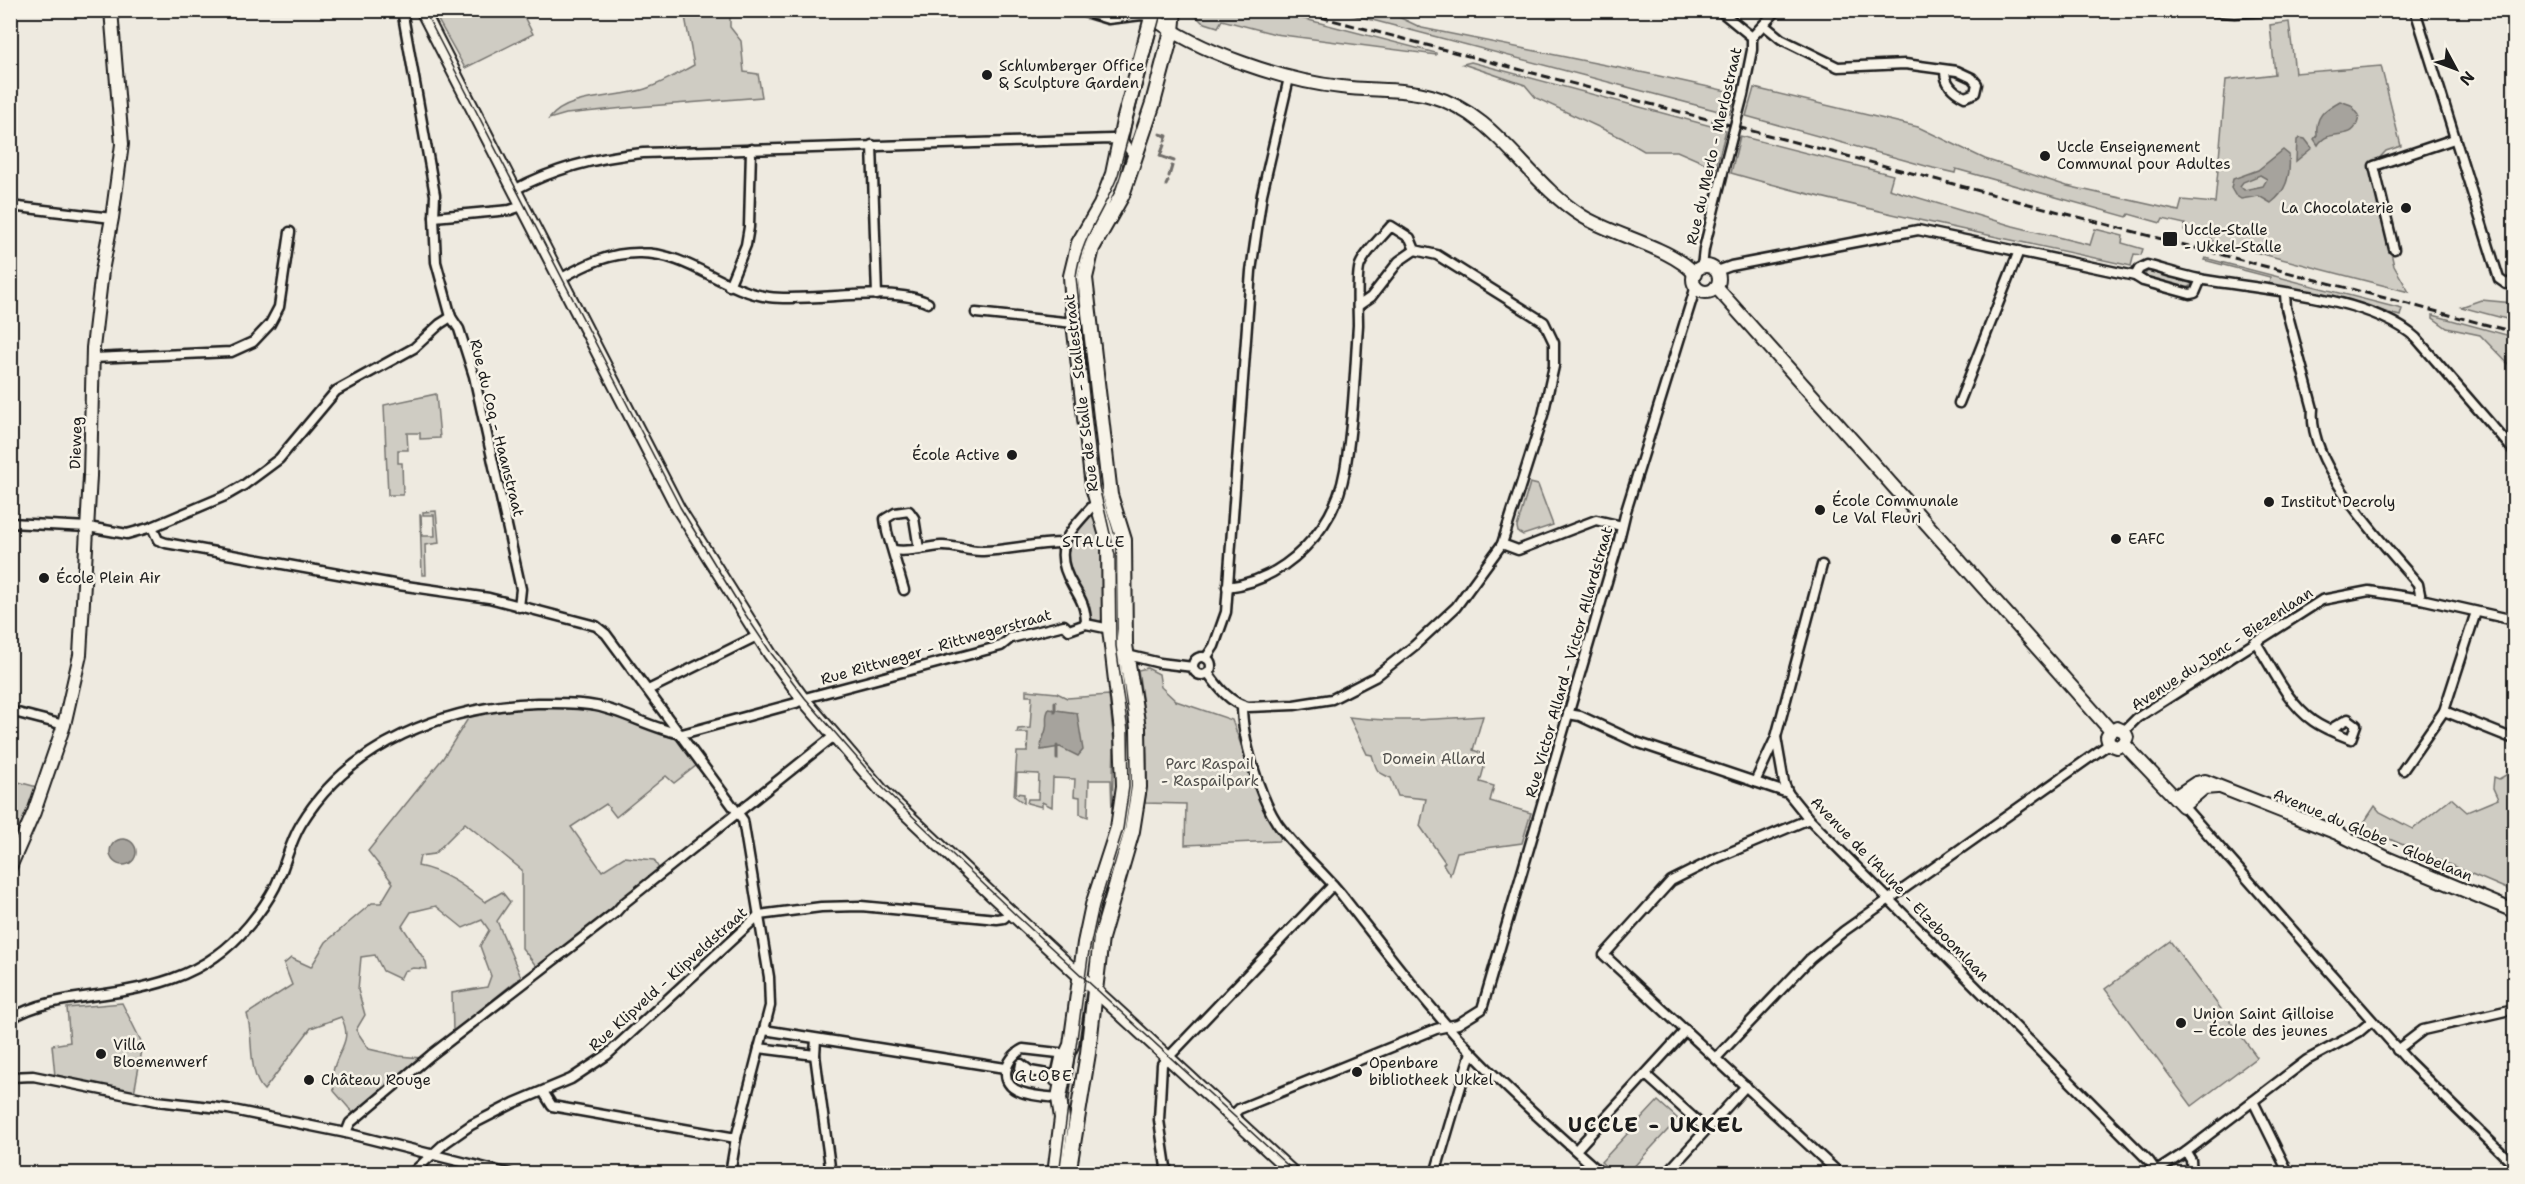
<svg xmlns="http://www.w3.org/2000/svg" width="2525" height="1184" viewBox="0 0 2525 1184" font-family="'Shantell Sans',sans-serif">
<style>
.green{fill:#cfccc3;stroke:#767470;stroke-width:1.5}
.water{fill:#a6a39d;stroke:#6f6d69;stroke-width:1.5;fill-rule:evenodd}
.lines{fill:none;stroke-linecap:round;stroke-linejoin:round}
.stream{stroke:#6f6d69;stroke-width:3}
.street-casing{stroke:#1c1c1c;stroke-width:13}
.secondary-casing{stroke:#1c1c1c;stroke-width:16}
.primary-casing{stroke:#1c1c1c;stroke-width:18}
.street{stroke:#f7f3e8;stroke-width:8}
.secondary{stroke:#f7f3e8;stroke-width:12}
.primary{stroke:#f7f3e8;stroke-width:14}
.tram{stroke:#1c1c1c;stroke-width:1.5}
.rail{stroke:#1c1c1c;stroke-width:3;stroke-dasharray:9 4.5;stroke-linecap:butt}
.street-bridge-casing{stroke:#1c1c1c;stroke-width:13;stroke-linecap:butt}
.street-bridge{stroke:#f7f3e8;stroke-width:8}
.poi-dot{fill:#1c1c1c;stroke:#f7f3e8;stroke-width:2}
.labels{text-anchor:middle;stroke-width:5;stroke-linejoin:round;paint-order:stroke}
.poi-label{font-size:15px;fill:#1c1c1c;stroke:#f7f3e8;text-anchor:start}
.street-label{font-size:15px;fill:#1c1c1c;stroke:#f7f3e8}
.park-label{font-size:15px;fill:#52514e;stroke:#f7f3e8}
.neighbourhood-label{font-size:16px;letter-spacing:1.5px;fill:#1c1c1c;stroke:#f7f3e8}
.district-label{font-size:21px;font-weight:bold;letter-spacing:1.5px;fill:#1c1c1c;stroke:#f7f3e8}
</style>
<rect width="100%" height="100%" fill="#eeeae0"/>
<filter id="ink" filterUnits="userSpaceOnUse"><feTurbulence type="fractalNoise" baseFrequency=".0167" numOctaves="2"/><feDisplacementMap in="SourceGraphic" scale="12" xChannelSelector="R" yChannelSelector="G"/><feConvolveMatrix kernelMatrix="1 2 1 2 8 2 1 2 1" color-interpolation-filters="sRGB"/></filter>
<g filter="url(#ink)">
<g class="green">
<path d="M 433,11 L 521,11 L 533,34 L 465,68 Z"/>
<path d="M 684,11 L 730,11 L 730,27 L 741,41 L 744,72 L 758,74 L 762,97 L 624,108 L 566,114 L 549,119 C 568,93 619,99 648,88 C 664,82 679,73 694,65 Z"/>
<path d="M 1191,11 L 1274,11 L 1436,53 L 1436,55 L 1275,34 L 1222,20 L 1218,27 L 1202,22 Z"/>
<path d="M 1338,11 L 1386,11 L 1422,28 L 1650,74 L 1736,93 L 1730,114 Z"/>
<path d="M 2289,22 L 2295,73 L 2381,66 L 2401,146 L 2386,151 L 2372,166 L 2394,266 L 2409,292 L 2212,241 L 2212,238 L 2184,231 L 2185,224 L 2163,219 L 2161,223 L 2129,214 L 2127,217 L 1956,169 L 1955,173 L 1933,168 L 1746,116 L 1754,88 L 1918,127 L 1985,159 L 2067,186 L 2179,211 L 2182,200 L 2215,203 L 2226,80 L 2275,74 L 2270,25 Z"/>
<path d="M 1471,62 L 1726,130 L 1716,168 L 1677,151 L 1644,151 L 1622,138 L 1536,98 L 1525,85 L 1463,64 Z"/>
<path d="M 1740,136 L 1893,175 L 1889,189 L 2013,226 L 2090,245 L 2095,229 L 2123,236 L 2122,243 L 2143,249 L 2141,255 L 2134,254 L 2131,266 C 1997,236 1863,211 1731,173 Z"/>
<path d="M 2205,258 L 2402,309 L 2400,316 L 2317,293 L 2269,285 L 2270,277 L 2204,260 Z"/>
<path d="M 2149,270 L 2188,280 L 2192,285 L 2186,289 L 2147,278 L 2145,274 Z"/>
<path d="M 2481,300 L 2514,303 L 2514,321 L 2461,307 Z"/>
<path d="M 2433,315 L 2514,337 L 2514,370 L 2480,335 L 2447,328 L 2433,318 Z"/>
<path d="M 436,394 L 440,438 L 420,439 L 420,433 L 407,433 L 408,450 L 398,450 L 398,463 L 402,463 L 403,495 L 388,495 L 384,405 Z"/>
<path d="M 1530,483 L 1538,485 L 1553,525 L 1523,535 L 1518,532 L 1517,527 Z"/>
<path d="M 1092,510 L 1095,510 L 1107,544 L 1103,619 L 1100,621 L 1090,619 C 1089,604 1082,595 1075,581 C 1058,553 1074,532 1092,510 Z"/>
<path d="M 436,511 L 439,543 L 425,545 L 426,575 L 422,575 L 420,515 L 421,515 L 422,536 L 435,536 L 434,515 L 423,515 L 423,512 Z"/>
<path d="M 1147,668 L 1159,674 L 1161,687 L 1176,701 L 1232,720 L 1266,814 L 1283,836 L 1278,841 L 1185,845 L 1186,804 L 1145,803 C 1150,758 1145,713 1138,670 Z"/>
<path d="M 1026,690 L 1057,693 L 1067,698 L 1109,695 L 1114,743 L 1112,812 L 1111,780 L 1089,780 L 1088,817 L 1080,814 L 1080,797 L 1074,796 L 1075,779 L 1053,778 L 1052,807 L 1042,802 L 1042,807 L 1027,803 L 1028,799 L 1038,799 L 1039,774 L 1017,773 L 1016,793 L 1024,794 L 1024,803 L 1014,796 L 1017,752 L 1027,752 L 1028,733 L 1017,733 L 1018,729 L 1030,728 L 1032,696 L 1026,696 Z"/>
<path d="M 530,707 C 552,707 575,707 596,710 C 626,716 651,733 680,740 L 697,765 L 674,783 L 666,776 L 616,817 L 606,804 L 571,827 L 602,871 L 624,857 L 654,860 L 659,869 L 616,903 L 610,912 L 537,967 L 522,948 L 522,870 L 465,823 L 434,854 L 420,856 L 418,866 C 444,871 464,886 485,902 L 502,892 L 510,902 L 497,921 L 521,977 L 453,1032 L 452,993 L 487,987 L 491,976 L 480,946 L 489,930 L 482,920 L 463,928 L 436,906 L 411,912 L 402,926 L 426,962 L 427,969 L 413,968 L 404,971 L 400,979 L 383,971 L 375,955 L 361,957 L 358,990 L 365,1015 L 356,1030 L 369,1049 L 399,1056 L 421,1058 L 418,1064 L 354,1114 L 334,1091 C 333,1085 332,1078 333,1072 C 337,1050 354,1041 341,1017 L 311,1028 L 264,1090 C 247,1073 254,1037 247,1014 L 292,985 L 284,964 L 291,958 L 311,967 L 326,942 L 372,903 L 381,903 L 393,883 L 368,851 L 443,758 L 469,717 L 483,711 Z"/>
<path d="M 1483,716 L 1473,750 L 1484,754 L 1482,763 L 1485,764 L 1480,782 L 1494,786 L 1490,801 L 1531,813 L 1522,843 L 1457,852 L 1450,875 L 1443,864 L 1445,862 L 1420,826 L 1426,799 L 1398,796 L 1391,778 C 1374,771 1377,770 1372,755 L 1367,754 L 1349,717 C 1394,723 1439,719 1483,716 Z"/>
<path d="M 2514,751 L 2513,834 L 2508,835 L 2509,864 L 2514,864 L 2514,892 L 2361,827 L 2375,806 L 2380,812 L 2413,829 L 2451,798 L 2467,812 L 2498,799 L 2493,788 L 2494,777 L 2499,779 L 2506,775 Z"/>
<path d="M 11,780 L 37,787 L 11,848 Z"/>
<path d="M 2170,941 L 2257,1057 L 2192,1106 L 2105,989 Z"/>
<path d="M 122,1003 L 143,1045 L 134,1093 L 55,1076 L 52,1045 L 70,1042 L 67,1008 Z"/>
<path d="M 1658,1101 L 1678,1119 L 1628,1173 L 1613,1173 L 1601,1162 Z"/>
</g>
<g class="water">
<path d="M 2340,101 L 2351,105 L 2359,115 C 2356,146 2330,125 2318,145 L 2314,139 L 2317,135 C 2315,116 2324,110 2340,101 Z"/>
<path d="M 2300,138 L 2305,139 L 2312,148 L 2296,161 L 2297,140 Z"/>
<path d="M 2283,150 L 2289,155 C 2291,174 2287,191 2271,203 L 2259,196 L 2241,199 L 2235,195 L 2231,188 L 2233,179 L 2258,170 ZM 2260,175 L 2267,179 L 2263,186 L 2244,190 L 2240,186 L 2243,182 Z"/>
<path d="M 1049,709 L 1077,713 L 1083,750 L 1078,756 L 1060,747 L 1041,750 C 1041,738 1044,738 1046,729 C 1048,721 1044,717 1049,709 Z"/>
<circle cx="123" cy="852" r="13"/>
</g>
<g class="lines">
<g class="stream">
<path d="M 1160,134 L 1167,136 L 1165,141"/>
<path d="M 1164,145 L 1160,156 L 1174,161"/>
<path d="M 1169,176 L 1172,166"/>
<path d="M 1166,185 L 1168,181"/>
<path d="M 1055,702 L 1055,712"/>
<path d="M 1057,746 L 1057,759"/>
</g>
<defs>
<g id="street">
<path d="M 402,10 L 435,195 L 434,217 L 436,262 L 451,317 L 459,329 L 474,376 L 521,589 L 519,607"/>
<path d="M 1078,10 L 1108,19 L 1142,15 L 1152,17"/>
<path d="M 1688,10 L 1691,10"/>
<path d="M 1719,10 L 1752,37"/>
<path d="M 2192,10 L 2235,13 L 2283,10"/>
<path d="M 2415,10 L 2499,279 L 2506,284 L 2514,281"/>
<path d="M 1764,25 L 1781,39 L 1838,67 L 1905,64 L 1957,71 L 1972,78 L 1977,84 L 1975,93 L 1965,97 C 1954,92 1945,84 1945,71"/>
<path d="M 1752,37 L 1777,10"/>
<path d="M 1743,95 L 1752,50 L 1752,37"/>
<path d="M 872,145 L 877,295"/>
<path d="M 514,190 C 553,169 599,157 643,153 L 1112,139 L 1123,141 L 1133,155"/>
<path d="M 10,206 L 112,218"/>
<path d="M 434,217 L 510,210 L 522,206"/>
<path d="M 2394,249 L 2374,166 L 2454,139"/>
<path d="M 1702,267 L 1704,249 L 1726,160"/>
<path d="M 1717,271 L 1731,266 L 1918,230 L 2135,276 L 2143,281 L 2190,294 L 2195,293 L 2201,279"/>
<path d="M 2135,276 L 2139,269 L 2147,265 C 2166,270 2186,277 2205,280 C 2266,290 2371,297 2416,338 L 2514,451"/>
<path d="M 560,279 C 586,264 611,252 641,253 C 688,253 724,291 769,297 C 812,303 892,284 928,303"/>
<path d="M 729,286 L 746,245 L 749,227 L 751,149"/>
<path d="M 2285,293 L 2286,308 L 2313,409 C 2307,465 2383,543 2418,584 L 2421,599"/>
<path d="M 1358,306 L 1371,297 L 1399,261 L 1415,250"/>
<path d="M 976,313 L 1074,323"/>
<path d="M 93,358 L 231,352 L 253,342 L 270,324 L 279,307 L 290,232"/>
<path d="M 1959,403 L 2019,251"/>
<path d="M 10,523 L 88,527 L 127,534 L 152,527 L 225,496 L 244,485 L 279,459 L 336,391 L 414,348 L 440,324 L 451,317"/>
<path d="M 152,527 L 158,540 L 166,543 L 399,585 L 489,598 L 596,626 L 606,634 L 743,820 L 769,977 L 770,1006 L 736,1138 L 730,1174"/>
<path d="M 1502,544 L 1518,550 L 1596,520 L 1622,526"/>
<path d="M 894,550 C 910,553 925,547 941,546 C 955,545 968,552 983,551 C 1010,550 1035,543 1063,543"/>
<path d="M 904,590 L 887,532 L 885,519 L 895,513 L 909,511 L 914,518 L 919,549"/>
<path d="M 1086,624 C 1086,608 1081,599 1073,586 C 1049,546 1071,531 1096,502"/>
<path d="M 2255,641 C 2272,667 2287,703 2313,721 C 2324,729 2338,734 2351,739 L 2356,725 L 2348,719 L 2329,730"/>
<path d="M 1127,655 L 1160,663 L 1193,667"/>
<circle cx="1202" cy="666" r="9"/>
<path d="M 1206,658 L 1214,646 L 1226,612 L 1251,271 L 1262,194 L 1289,78"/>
<path d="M 1208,673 C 1218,687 1230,703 1248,707 L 1294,705 L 1332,699 L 1375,677 L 1414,646 L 1456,607 L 1502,544 L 1543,415 L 1554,366 L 1554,343 L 1544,322 L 1437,255 L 1415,250 L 1410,238 L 1391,226 C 1381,238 1366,251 1360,265 C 1356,274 1358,313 1358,325 C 1355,372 1353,423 1345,470 C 1335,529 1286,580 1227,587"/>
<path d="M 648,690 L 757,636"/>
<path d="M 1242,706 C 1242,738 1259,795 1277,823 C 1295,849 1321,869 1341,894 C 1385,950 1428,1008 1478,1059 C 1517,1099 1560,1137 1602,1174"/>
<path d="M 10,711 L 64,725"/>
<path d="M 2444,711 L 2514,739"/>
<path d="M 1568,714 L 1580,716 L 1636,742 L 1788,793 L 1809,819 L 2149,1161 L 2156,1171"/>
<path d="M 2124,731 L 2137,718 L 2322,600 L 2369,591 L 2421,599 L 2514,620"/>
<path d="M 1776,737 L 1822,565"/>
<path d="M 2403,770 L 2444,711 L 2476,612"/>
<path d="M 1755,782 L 1776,737 L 1784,783 L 1788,793"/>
<path d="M 2183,806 L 2408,1061 L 2514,1165"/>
<path d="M 1809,819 L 1719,857 L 1671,881 L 1604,955 L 1840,1174"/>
<path d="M 10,1019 C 44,998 87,998 124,991 C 157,985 189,976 216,956 C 239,940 262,912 275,887 C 285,867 289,844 301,824 C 350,743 446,706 537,703 C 557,703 577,702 596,706 C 626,712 652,729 682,734 L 796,703 L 805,698 L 1001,646 L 1011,638 L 1064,625 L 1069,630 L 1086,624 L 1110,629"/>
<path d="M 764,1030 L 1005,1068"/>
<path d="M 816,1039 L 815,1055 L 831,1174"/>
<path d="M 759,1048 L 815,1055"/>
<path d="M 2397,1050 L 2423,1030 L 2514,1009"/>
<path d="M 1716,1058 L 1810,959 L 1844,931 L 2109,744"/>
<path d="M 1030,1071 L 1026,1075 L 1019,1075 L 1021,1064 L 1030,1071 L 1059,1076"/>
<path d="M 1646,1075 L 1706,1129"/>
<path d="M 10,1077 L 33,1076 L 157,1101 L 228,1109 L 346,1133 L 510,1174"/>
<path d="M 1055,1081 L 1060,1058"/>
<path d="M 544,1093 L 552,1106 L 736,1138"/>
<path d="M 1059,1098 C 1047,1097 1032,1096 1021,1092 C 997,1084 1005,1058 1023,1049 L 1067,1054"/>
<path d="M 2253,1101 L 2289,1174"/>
<path d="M 1232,1116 L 1239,1109 L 1436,1029 L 1458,1024 L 1482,1009 L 1618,544 L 1626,511 L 1696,286"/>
<path d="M 346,1133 L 350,1123 L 431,1055 L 616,912 L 624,903 L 834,736"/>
<path d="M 1576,1150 L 1686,1030"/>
<path d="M 2186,1152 L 2191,1160 L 2192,1174"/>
<path d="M 2508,1158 L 2514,1151"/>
<path d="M 411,1174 L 445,1143 L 471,1125 L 514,1103 L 571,1079 L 607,1055 L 759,915 L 821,907 L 861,906 L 997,919 L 1004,918 L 1010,912"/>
<path d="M 1167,1174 L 1159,1120 L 1162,1064 L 1333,885"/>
<path d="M 1435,1174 L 1471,1052"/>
<path d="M 1666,1174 L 1746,1086"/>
<path d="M 2152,1174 L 2186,1152 L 2307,1060 L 2359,1032 L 2372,1021"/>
</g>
<g id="secondary">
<path d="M 422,10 L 678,508 L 770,654 L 803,699 L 881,790 L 993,896 L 1294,1174"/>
<path d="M 1152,17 C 1198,52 1284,81 1341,87 C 1371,91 1403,88 1431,96 C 1497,114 1527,182 1582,216 C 1614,236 1671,247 1695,274"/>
<circle cx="1706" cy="279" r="13"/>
<path d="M 1716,287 L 2111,731"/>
<path d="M 2111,731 L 2107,737 L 2109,744 L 2117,747 L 2124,744"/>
<path d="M 2111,731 L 2117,728 L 2124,731 L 2127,737 L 2124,744"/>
<path d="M 2124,744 L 2183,806 L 2204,788 L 2217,787"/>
<path d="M 2175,797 L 2196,783 L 2205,781 L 2337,833 L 2389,859 L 2514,911"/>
<path d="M 10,867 L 34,812 L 64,725 L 80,655 L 90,476 L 93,348 L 102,271 L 112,218 L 122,144 L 111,10"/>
</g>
<g id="primary">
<path d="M 1055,1174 L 1062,1118 L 1059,1098 L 1067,1054 L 1071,1045 L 1085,943 L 1093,905 L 1118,828 L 1124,786 L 1122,732 L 1110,629 L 1109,543 L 1093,487 L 1074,323 L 1071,276 L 1079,243 L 1101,205 L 1113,174 L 1124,121 L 1154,10"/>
<path d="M 1068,1174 L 1088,1053 L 1101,938 L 1132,831 L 1139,787 L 1138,728 L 1125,645 L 1124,540 L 1110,495 L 1085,278 L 1092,248 L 1122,195 L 1153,103 L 1172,31 L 1174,10"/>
</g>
</defs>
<use href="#street" class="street-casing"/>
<use href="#secondary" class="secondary-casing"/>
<use href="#primary" class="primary-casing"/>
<use href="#street" class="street"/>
<use href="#secondary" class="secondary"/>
<use href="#primary" class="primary"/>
<g class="tram">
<path d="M 424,10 L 680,507 L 745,614 L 771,653 L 805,698 L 883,788 L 1019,918 L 1297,1174"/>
<path d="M 1059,1174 L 1088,957 L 1099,906 L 1123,829 L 1129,787 L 1128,730 L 1116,646 L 1115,555 L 1099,486 L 1076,277 C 1080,239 1105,210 1118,175 L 1162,10"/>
</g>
<path class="rail" d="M 1294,10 L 2514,332"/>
<defs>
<path id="street-bridge" d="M 1726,160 L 1743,95"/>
</defs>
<use href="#street-bridge" class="street-bridge-casing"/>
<use href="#street-bridge" class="street-bridge"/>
</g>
</g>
<g class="poi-dot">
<circle cx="987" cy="75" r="6"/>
<circle cx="2045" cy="156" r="6"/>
<circle cx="2406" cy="208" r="6"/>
<rect x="2162" y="231" width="16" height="16" rx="3"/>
<circle cx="1012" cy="455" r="6"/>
<circle cx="2269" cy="502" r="6"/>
<circle cx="1820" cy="510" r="6"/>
<circle cx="2116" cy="539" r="6"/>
<circle cx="44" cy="578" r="6"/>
<circle cx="2181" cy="1023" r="6"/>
<circle cx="101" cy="1054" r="6"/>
<circle cx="1357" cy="1072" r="6"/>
<circle cx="309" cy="1080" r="6"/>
</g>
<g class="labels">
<g class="poi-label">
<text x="999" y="71">Schlumberger Office<tspan x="999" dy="17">&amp; Sculpture Garden</tspan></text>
<text x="2057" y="152">Uccle Enseignement<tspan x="2057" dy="17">Communal pour Adultes</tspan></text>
<text x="2394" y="213" text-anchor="end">La Chocolaterie</text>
<text x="2184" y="235">Uccle-Stalle<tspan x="2184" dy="17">- Ukkel-Stalle</tspan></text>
<text x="1000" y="460" text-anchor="end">École Active</text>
<text x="1832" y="506">École Communale<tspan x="1832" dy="17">Le Val Fleuri</tspan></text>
<text x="2281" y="507">Institut Decroly</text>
<text x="2128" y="544">EAFC</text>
<text x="56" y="583">École Plein Air</text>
<text x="2193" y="1019">Union Saint Gilloise<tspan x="2193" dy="17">– École des jeunes</tspan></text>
<text x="113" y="1050">Villa<tspan x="113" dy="17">Bloemenwerf</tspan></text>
<text x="1369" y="1068">Openbare<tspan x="1369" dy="17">bibliotheek Ukkel</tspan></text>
<text x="321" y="1085">Château Rouge</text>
</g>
<g class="street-label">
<text transform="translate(1714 146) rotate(-77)" y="5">Rue du Merlo - Merlostraat</text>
<text transform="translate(1081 393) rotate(-97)" y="5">Rue de Stalle - Stallestraat</text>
<text transform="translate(497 428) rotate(76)" y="5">Rue du Coq - Haanstraat</text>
<text transform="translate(76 443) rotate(-88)" y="5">Dieweg</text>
<text transform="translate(936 647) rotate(-16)" y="5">Rue Rittweger - Rittwegerstraat</text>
<text transform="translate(2222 649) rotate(-33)" y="5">Avenue du Jonc - Biezenlaan</text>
<text transform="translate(1569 662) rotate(-74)" y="5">Rue Victor Allard - Victor Allardstraat</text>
<text transform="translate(2373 835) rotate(23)" y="5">Avenue du Globe - Globelaan</text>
<text transform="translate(1900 889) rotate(46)" y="5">Avenue de l'Aulne - Elzeboomlaan</text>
<text transform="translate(668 979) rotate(-42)" y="5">Rue Klipveld - Klipveldstraat</text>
</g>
<g class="park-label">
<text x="1434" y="764">Domein Allard</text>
<text x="1210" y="769">Parc Raspail<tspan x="1210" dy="17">- Raspailpark</tspan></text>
</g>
<g class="neighbourhood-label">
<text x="1094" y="547">STALLE</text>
<text x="1044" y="1081">GLOBE</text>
</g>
<g class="district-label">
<text x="1656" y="1132">UCCLE - UKKEL</text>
</g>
</g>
<rect width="2525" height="1184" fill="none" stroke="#f7f3e8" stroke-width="36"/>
<rect x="18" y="18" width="2489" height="1148" fill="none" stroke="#1c1c1c" stroke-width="2" filter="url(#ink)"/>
<g transform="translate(2456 69) rotate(131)" stroke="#f7f3e8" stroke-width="4.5" paint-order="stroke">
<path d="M0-4.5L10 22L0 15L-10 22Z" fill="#1c1c1c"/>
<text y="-9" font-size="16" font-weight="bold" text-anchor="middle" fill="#1c1c1c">N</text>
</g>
</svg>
